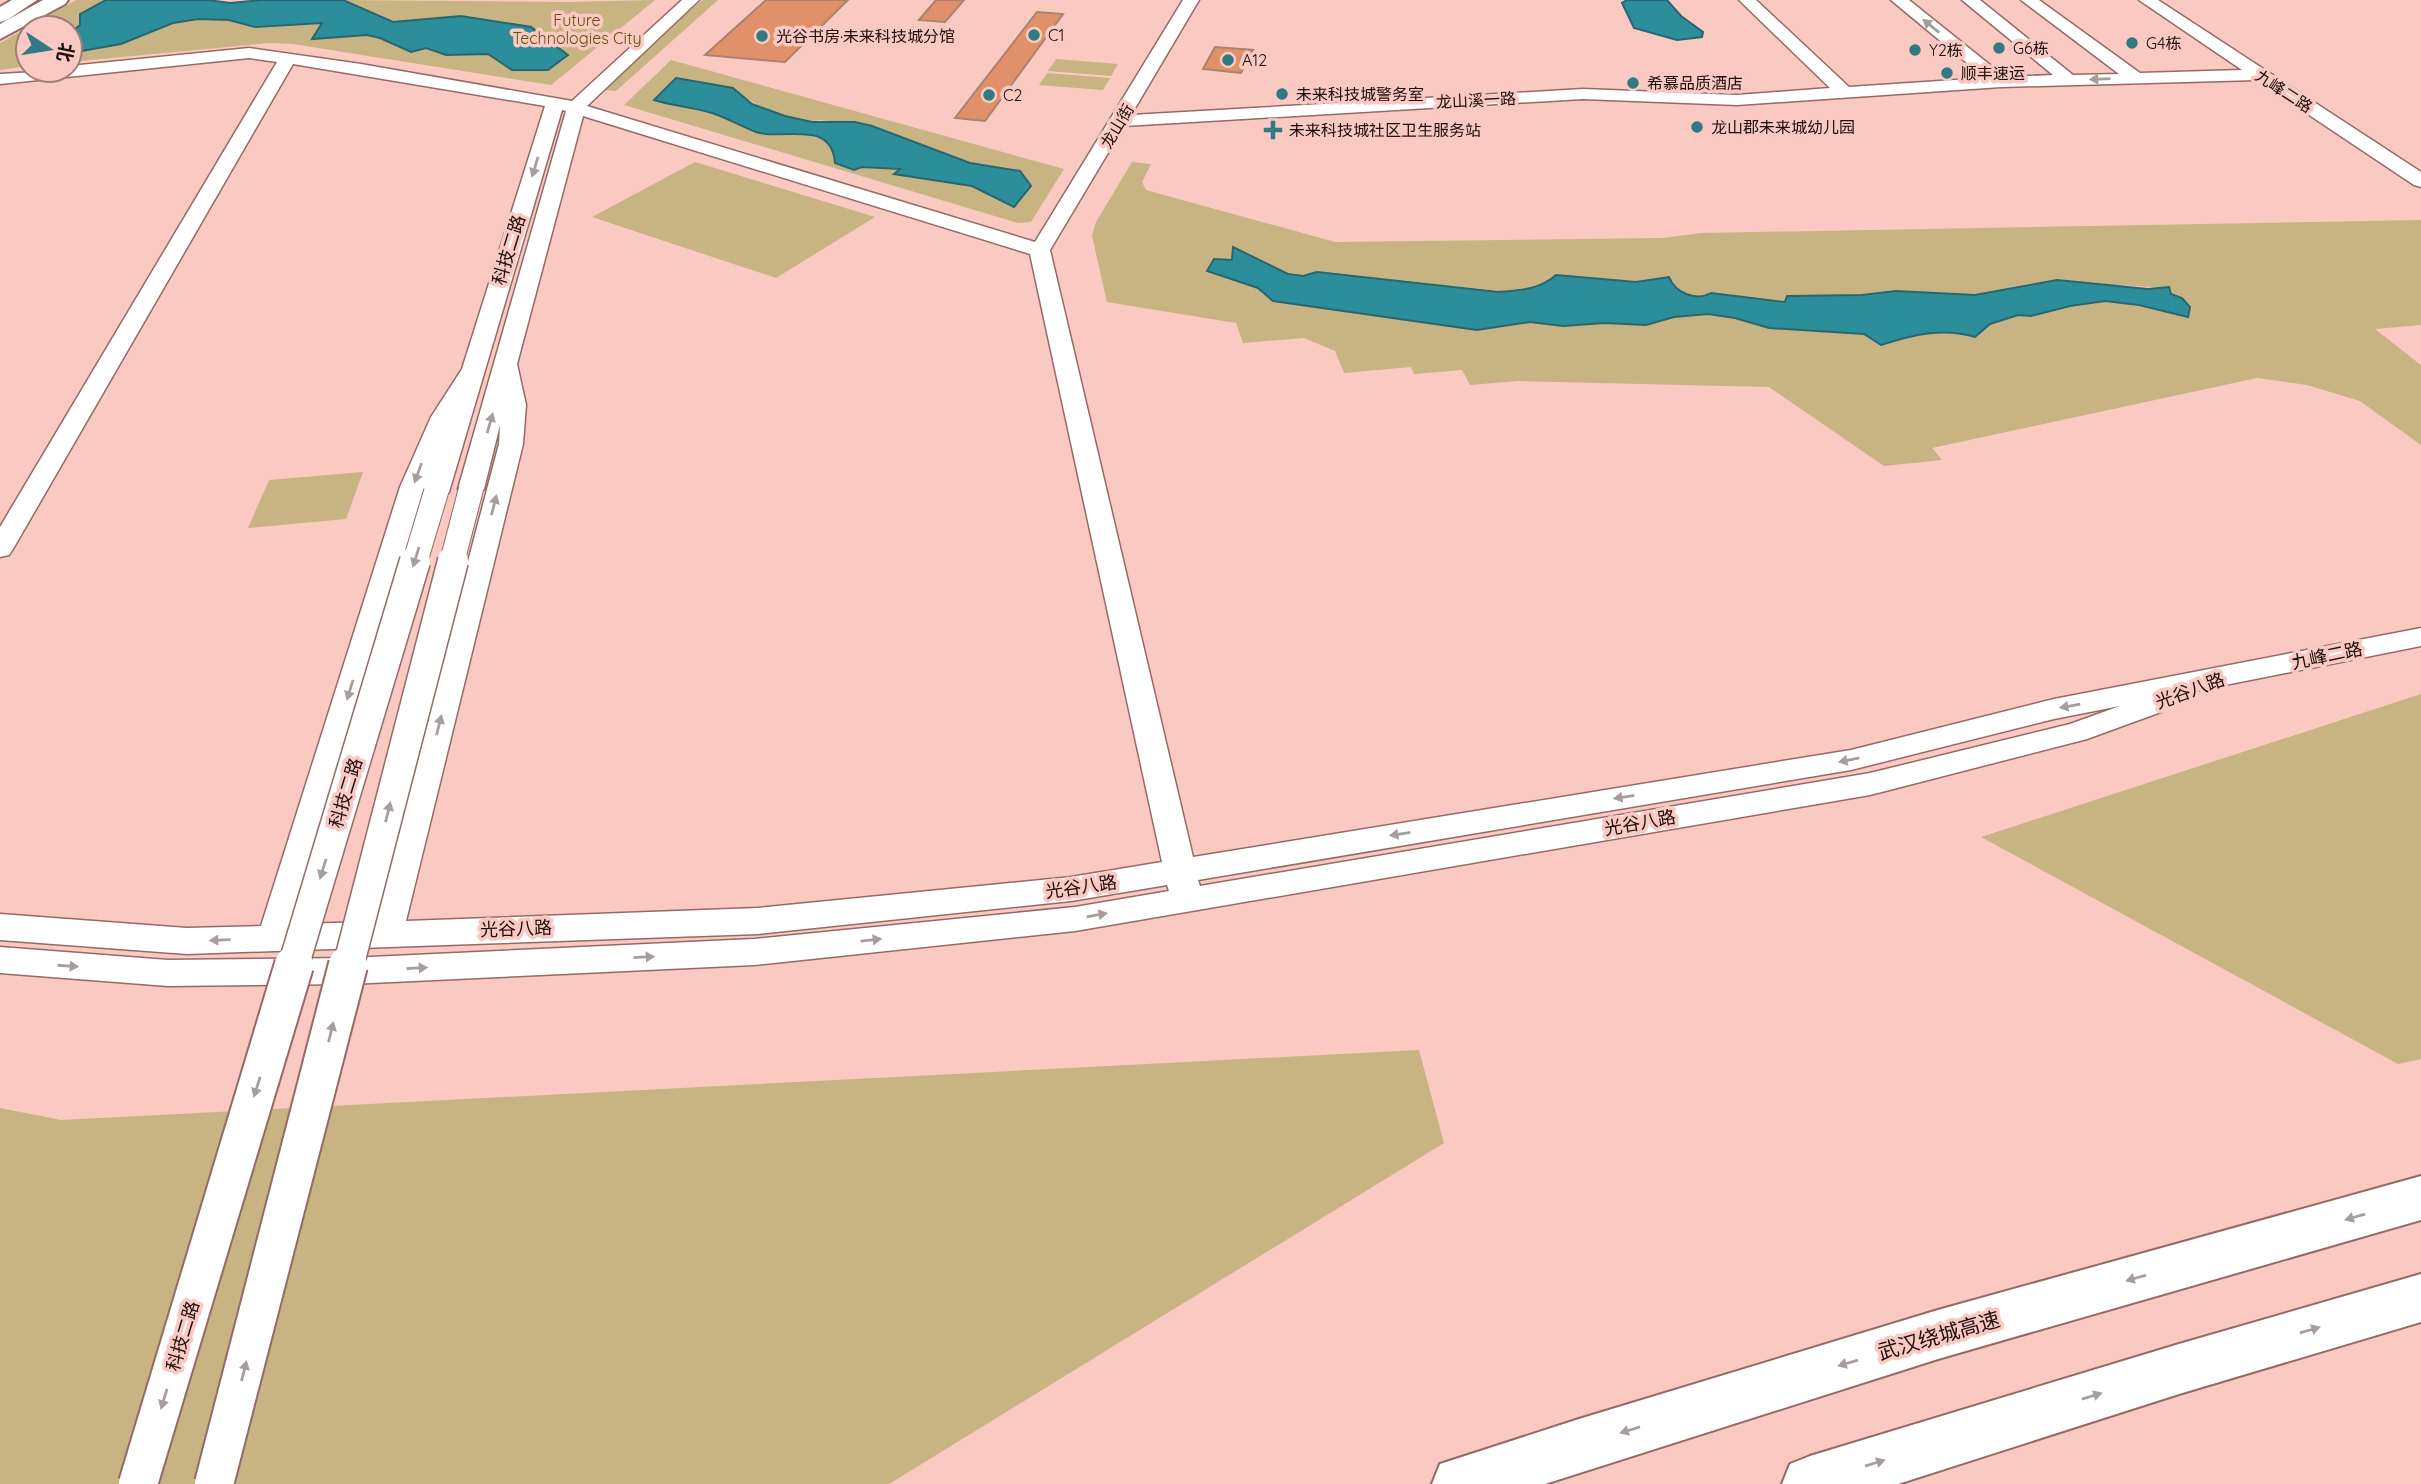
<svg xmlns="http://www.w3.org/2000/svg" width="2421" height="1484" viewBox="0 0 2421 1484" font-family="Quicksand,'Noto Sans SC',sans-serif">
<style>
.green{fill:#c8b382;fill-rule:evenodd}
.water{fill:#2d8e9b;stroke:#286770;stroke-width:2}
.building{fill:#e19169;stroke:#aa8370;stroke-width:2}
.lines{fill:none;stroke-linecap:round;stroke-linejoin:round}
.minor-casing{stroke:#956a65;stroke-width:3}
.major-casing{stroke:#956a65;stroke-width:4}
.highway-casing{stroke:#956a65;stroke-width:4}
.minor{fill:#fff;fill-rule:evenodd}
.major{fill:#fff;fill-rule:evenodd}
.highway{fill:#fff;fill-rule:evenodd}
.minor-bridge-far2-casing{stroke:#956a65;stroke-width:26;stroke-linecap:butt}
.minor-bridge-far1-casing{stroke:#956a65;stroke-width:33;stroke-linecap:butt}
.minor-bridge-casing{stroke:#956a65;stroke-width:42;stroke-linecap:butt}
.minor-bridge-far2{stroke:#fff;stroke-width:24}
.minor-bridge-far1{stroke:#fff;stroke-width:30}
.minor-bridge{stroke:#fff;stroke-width:38}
.oneway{fill:#a59e9d}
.poi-dot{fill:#317983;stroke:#f9c9c2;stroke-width:2.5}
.labels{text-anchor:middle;stroke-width:7;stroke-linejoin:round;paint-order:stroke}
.far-park-label{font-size:16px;fill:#664f0c;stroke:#f9c9c2}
.far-poi-label{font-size:16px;fill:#1d0d0b;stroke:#f9c9c2;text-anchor:start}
.far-street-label{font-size:16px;fill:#1d0d0b;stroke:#f9c9c2}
.street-label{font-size:18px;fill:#1d0d0b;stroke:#f9c9c2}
.near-street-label{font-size:21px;fill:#1d0d0b;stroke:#f9c9c2}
</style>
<rect width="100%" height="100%" fill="#f9c9c2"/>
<g class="green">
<path d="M 76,0 L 106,0 C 84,10 87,19 70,33 L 70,28 L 28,28 L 28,66 L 0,70 L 0,43 Z"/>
<path d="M 343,0 L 569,2 L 655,0 L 551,85 L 293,44 L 268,43 L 70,62 L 70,53 L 121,44 L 173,23 L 199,19 L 229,20 L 255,27 L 323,23 L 313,39 L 367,35 L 380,38 L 411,52 L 426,47 L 446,55 L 488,54 L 512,70 L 567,55 L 531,27 L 461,16 L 393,22 Z"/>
<path d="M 702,0 L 718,0 L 616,91 L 605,90 L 621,70 Z"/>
<path d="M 1056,59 L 1118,64 L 1111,76 L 1048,71 Z"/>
<path d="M 671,60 L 1064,169 L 1031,222 L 1018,223 L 624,105 ZM 733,88 C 754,105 790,126 820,120 L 872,126 L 970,163 L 1008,168 L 1030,186 L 1014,207 L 972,186 L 895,174 L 902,169 L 862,167 L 834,150 L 828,142 L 806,134 L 759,133 L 710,112 L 655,100 Z"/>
<path d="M 1047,73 L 1110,78 L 1103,90 L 1039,85 Z"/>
<path d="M 695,162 L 875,217 L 776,278 L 592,217 Z"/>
<path d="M 1132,162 L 1151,164 L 1142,182 L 1146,190 L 1335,242 L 1663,238 L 1702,233 L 2421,220 L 2421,325 L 2375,329 L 2421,365 L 2421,445 L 2360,401 L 2307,385 L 2257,378 L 1932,448 L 1942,460 L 1884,466 L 1769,387 L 1518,381 L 1470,385 L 1462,370 L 1414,374 L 1411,367 L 1344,373 L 1335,351 L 1304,338 L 1243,343 L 1236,323 L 1107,302 L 1092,236 L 1096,222 ZM 1233,248 L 1288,274 L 1303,276 L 1317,272 L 1498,292 C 1520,290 1539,289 1556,275 L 1636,282 L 1669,277 C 1675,292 1696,302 1711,293 L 1786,302 L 1787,296 L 1862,295 L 1896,291 L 1975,295 L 2010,290 L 2120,285 L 2169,288 L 2171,294 L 2182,298 L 2162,309 L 2105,301 L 2070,306 L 2031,316 L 2019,315 L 1990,324 L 1975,337 C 1943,327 1912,335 1881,345 L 1864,334 L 1769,328 L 1735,318 L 1708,314 L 1674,317 L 1646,325 L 1604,323 L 1563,326 L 1530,322 L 1477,330 L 1273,301 L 1258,288 L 1207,271 L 1214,259 L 1232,260 Z"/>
<path d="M 363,472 L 346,519 L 248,528 L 269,480 Z"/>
<path d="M 2421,694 L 2421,1059 L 2398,1064 L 1981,837 Z"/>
<path d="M 1419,1050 L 1444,1143 L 889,1484 L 0,1484 L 0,1108 L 61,1120 Z"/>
</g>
<g class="water">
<path d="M 106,0 L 208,0 L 230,3 L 262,0 L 343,0 L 393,22 L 461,16 L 531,27 L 568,55 L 548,70 L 512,70 L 488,54 L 446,55 L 426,48 L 411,52 L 380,38 L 367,35 L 312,39 L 322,23 L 255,27 L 229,20 L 198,19 L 173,23 L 121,44 L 70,53 L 70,33 L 80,25 L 80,14 Z"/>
<path d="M 1627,0 L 1667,0 L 1681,16 L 1703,32 L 1702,37 L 1677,40 L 1634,28 L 1622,3 Z"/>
<path d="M 676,78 L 733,88 L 752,104 L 785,116 L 812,122 L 855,122 L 872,126 L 970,163 L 1020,171 L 1031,186 L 1014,207 L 972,186 L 894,174 L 900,169 L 862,167 L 854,170 L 835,163 C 832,118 781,141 756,132 C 741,126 727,118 712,113 C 693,107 673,106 654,100 Z"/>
<path d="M 1233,247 L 1288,274 L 1303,276 L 1317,272 L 1498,292 C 1520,290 1539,290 1556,275 L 1636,282 L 1669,277 C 1675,292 1695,302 1711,293 L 1785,302 L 1787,296 L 1862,295 L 1896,291 L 1975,295 L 2057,280 L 2148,289 L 2169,287 L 2171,294 L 2182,298 L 2190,307 L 2188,317 L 2139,305 L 2105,301 L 2070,306 L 2031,316 L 2018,315 L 1990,324 L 1975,337 C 1943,327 1912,335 1881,345 L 1864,334 L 1769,328 L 1735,318 L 1708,314 L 1674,317 L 1646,325 L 1604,323 L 1563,326 L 1530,322 L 1477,330 L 1273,301 L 1258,288 L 1207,271 L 1214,259 L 1232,260 Z"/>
</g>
<g class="building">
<path d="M 766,0 L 848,0 L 785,62 L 705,55 Z"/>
<path d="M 936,0 L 964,0 L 945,22 L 919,20 Z"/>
<path d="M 1037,12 L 1063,14 L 985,121 L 955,118 Z"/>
<path d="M 1215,47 L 1253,50 L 1241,73 L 1203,69 Z"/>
</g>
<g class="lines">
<defs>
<path id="minor" d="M 682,0 L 699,0 L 587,106 L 1035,242 L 1183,0 L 1199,0 L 1131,115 L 1583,89 L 1737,95 L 1830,88 L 1739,0 L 1756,0 L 1849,87 L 1985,78 L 1891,0 L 1909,0 L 2005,77 L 2053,75 L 1962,0 L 1980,0 L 2073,75 L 2119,74 L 2021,0 L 2039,0 L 2140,73 L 2242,70 L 2139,0 L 2158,0 L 2421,172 L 2421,187 L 2414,185 L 2257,80 L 2001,87 L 1737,105 L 1583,99 L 1124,126 L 1050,250 L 1193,857 L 1851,750 L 2054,699 L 2421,628 L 2421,646 L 2160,698 L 2166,705 L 2161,712 L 2087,739 L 1870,795 L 1075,931 L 754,965 L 349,984 L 168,986 L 0,973 L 0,947 L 168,960 L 349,958 L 754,939 L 1075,907 L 1169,891 L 1167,885 L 1071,901 L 758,934 L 187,954 L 0,940 L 0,914 L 187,928 L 261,926 L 400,487 L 431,417 L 462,369 L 545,106 L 293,64 L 13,549 L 9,555 L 0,557 L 0,527 L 277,62 L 249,58 L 0,84 L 0,74 L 70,70 L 70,66 L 249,48 L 361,64 L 572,101 ZM 562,110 L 566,111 L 458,489 L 462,494 L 471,497 L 480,494 L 484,489 L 500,425 L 499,444 L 373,922 L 295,924 L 424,493 L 427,497 L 436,500 L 445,497 L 449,492 ZM 583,116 L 1030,254 L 1162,862 L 1071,877 L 758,908 L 406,921 L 523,444 L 526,405 L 517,364 ZM 2120,706 L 2070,724 L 1870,773 L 1200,886 L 1198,880 L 1851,770 L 2054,719 Z"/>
<path id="major" d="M 43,0 L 68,0 L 65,4 L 0,39 L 0,24 Z"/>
<g id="highway">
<path d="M 12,0 L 37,0 L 7,20 L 0,22 L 0,7 Z"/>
<path d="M 2421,1176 L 2421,1220 L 1938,1359 L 1545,1484 L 1432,1484 L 1440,1464 L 1579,1419 L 1938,1310 Z"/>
<path d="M 2421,1274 L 2421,1322 L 2179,1394 L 1898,1484 L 1782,1484 L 1790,1464 L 1810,1456 L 2179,1344 Z"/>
</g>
</defs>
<use href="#minor" class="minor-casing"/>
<use href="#major" class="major-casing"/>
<use href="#highway" class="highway-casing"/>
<use href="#minor" class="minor"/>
<use href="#major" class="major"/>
<use href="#highway" class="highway"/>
<defs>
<g id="minor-bridge-far2">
<path d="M 415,562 L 436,492"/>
<path d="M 452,562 L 471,489"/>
</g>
<g id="minor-bridge-far1">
<path d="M 293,967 L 415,561"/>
<path d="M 348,967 L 453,561"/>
</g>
<g id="minor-bridge">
<path d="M 138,1484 L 294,965"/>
<path d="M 214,1484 L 348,965"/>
</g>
</defs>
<use href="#minor-bridge-far2" class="minor-bridge-far2-casing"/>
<use href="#minor-bridge-far1" class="minor-bridge-far1-casing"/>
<use href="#minor-bridge" class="minor-bridge-casing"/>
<use href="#minor-bridge-far2" class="minor-bridge-far2"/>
<use href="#minor-bridge-far1" class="minor-bridge-far1"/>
<use href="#minor-bridge" class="minor-bridge"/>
</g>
<defs><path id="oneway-solid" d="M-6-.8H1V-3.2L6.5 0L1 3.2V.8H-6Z" transform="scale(1.75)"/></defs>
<g class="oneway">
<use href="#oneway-solid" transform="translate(1931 26) rotate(-141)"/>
<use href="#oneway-solid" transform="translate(2100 79) rotate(178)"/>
<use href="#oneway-solid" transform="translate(535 167) rotate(107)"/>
<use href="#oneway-solid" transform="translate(490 423) rotate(-74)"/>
<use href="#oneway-solid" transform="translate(418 473) rotate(110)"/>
<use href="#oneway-solid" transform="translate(494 505) rotate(-76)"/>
<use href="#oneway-solid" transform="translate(416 557) rotate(107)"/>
<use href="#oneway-solid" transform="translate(350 690) rotate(107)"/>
<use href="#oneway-solid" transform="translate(2070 706) rotate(170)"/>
<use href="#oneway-solid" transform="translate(439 725) rotate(-76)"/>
<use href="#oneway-solid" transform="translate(1849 760) rotate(169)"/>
<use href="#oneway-solid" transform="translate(1624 797) rotate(171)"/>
<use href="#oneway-solid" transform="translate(388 812) rotate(-76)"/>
<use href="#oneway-solid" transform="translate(1400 834) rotate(171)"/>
<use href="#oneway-solid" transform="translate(323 869) rotate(107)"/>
<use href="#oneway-solid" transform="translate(1097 915) rotate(-10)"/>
<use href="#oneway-solid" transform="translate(220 940) rotate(178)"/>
<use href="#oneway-solid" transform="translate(871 940) rotate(-6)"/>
<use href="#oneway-solid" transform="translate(644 957) rotate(-3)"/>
<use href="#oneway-solid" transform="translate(68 966) rotate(4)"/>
<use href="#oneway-solid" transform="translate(417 968) rotate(-3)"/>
<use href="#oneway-solid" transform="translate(331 1032) rotate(-76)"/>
<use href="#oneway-solid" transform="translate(257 1087) rotate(107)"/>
<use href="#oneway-solid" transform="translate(2355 1217) rotate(164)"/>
<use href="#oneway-solid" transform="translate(2136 1278) rotate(164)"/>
<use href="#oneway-solid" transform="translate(2310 1330) rotate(-16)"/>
<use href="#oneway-solid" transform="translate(1848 1363) rotate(164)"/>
<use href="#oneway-solid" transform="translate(244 1371) rotate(-76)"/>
<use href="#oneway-solid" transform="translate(2092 1396) rotate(-17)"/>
<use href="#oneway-solid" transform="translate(164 1399) rotate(107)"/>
<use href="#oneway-solid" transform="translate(1630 1430) rotate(163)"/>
<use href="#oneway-solid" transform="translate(1875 1463) rotate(-17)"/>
</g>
<g class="poi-dot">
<circle cx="1034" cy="35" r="7"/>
<circle cx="762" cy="36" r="7"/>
<circle cx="2132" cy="43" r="7"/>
<circle cx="1999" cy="48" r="7"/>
<circle cx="1915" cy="50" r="7"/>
<circle cx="1228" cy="60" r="7"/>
<circle cx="1947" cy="73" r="7"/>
<circle cx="1633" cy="83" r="7"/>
<circle cx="1282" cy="94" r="7"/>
<circle cx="989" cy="95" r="7"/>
<circle cx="1697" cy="127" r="7"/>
<path d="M1269.5 119.5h7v7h7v7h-7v7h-7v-7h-7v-7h7z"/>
</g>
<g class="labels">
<g class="far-park-label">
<text x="577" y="26">Future<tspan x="577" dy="18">Technologies City</tspan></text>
</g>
<g class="far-poi-label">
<text x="1048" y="41">C1</text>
<text x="776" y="42">光谷书房·未来科技城分馆</text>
<text x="2146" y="49">G4栋</text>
<text x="2013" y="54">G6栋</text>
<text x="1929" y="56">Y2栋</text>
<text x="1242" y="66">A12</text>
<text x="1961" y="79">顺丰速运</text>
<text x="1647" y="89">希慕品质酒店</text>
<text x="1296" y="100">未来科技城警务室</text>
<text x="1003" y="101">C2</text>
<text x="1711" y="133">龙山郡未来城幼儿园</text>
<text x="1289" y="136">未来科技城社区卫生服务站</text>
</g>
<g class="far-street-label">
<text transform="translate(2284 91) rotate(33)" y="6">九峰二路</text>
<text transform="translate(1476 100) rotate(-3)" y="6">龙山溪一路</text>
<text transform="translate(1117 126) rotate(-59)" y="6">龙山街</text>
</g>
<g class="street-label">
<text transform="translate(509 250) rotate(-73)" y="6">科技二路</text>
<text transform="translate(2327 656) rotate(-12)" y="6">九峰二路</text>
<text transform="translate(2190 691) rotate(-20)" y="6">光谷八路</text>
<text transform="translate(346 793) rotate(-73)" y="6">科技二路</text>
<text transform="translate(1640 823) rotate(-10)" y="6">光谷八路</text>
<text transform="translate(1081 887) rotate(-8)" y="6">光谷八路</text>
<text transform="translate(516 929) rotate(-2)" y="6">光谷八路</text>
<text transform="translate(183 1336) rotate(-73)" y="6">科技二路</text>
</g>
<g class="near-street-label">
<text transform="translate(1939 1336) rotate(-16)" y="7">武汉绕城高速</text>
</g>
</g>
<g transform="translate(49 49) rotate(102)"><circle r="33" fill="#f9c9c2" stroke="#a17e79" stroke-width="2"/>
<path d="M0-5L12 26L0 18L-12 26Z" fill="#317983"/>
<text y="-10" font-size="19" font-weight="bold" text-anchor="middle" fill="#1d0d0b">北</text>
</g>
</svg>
